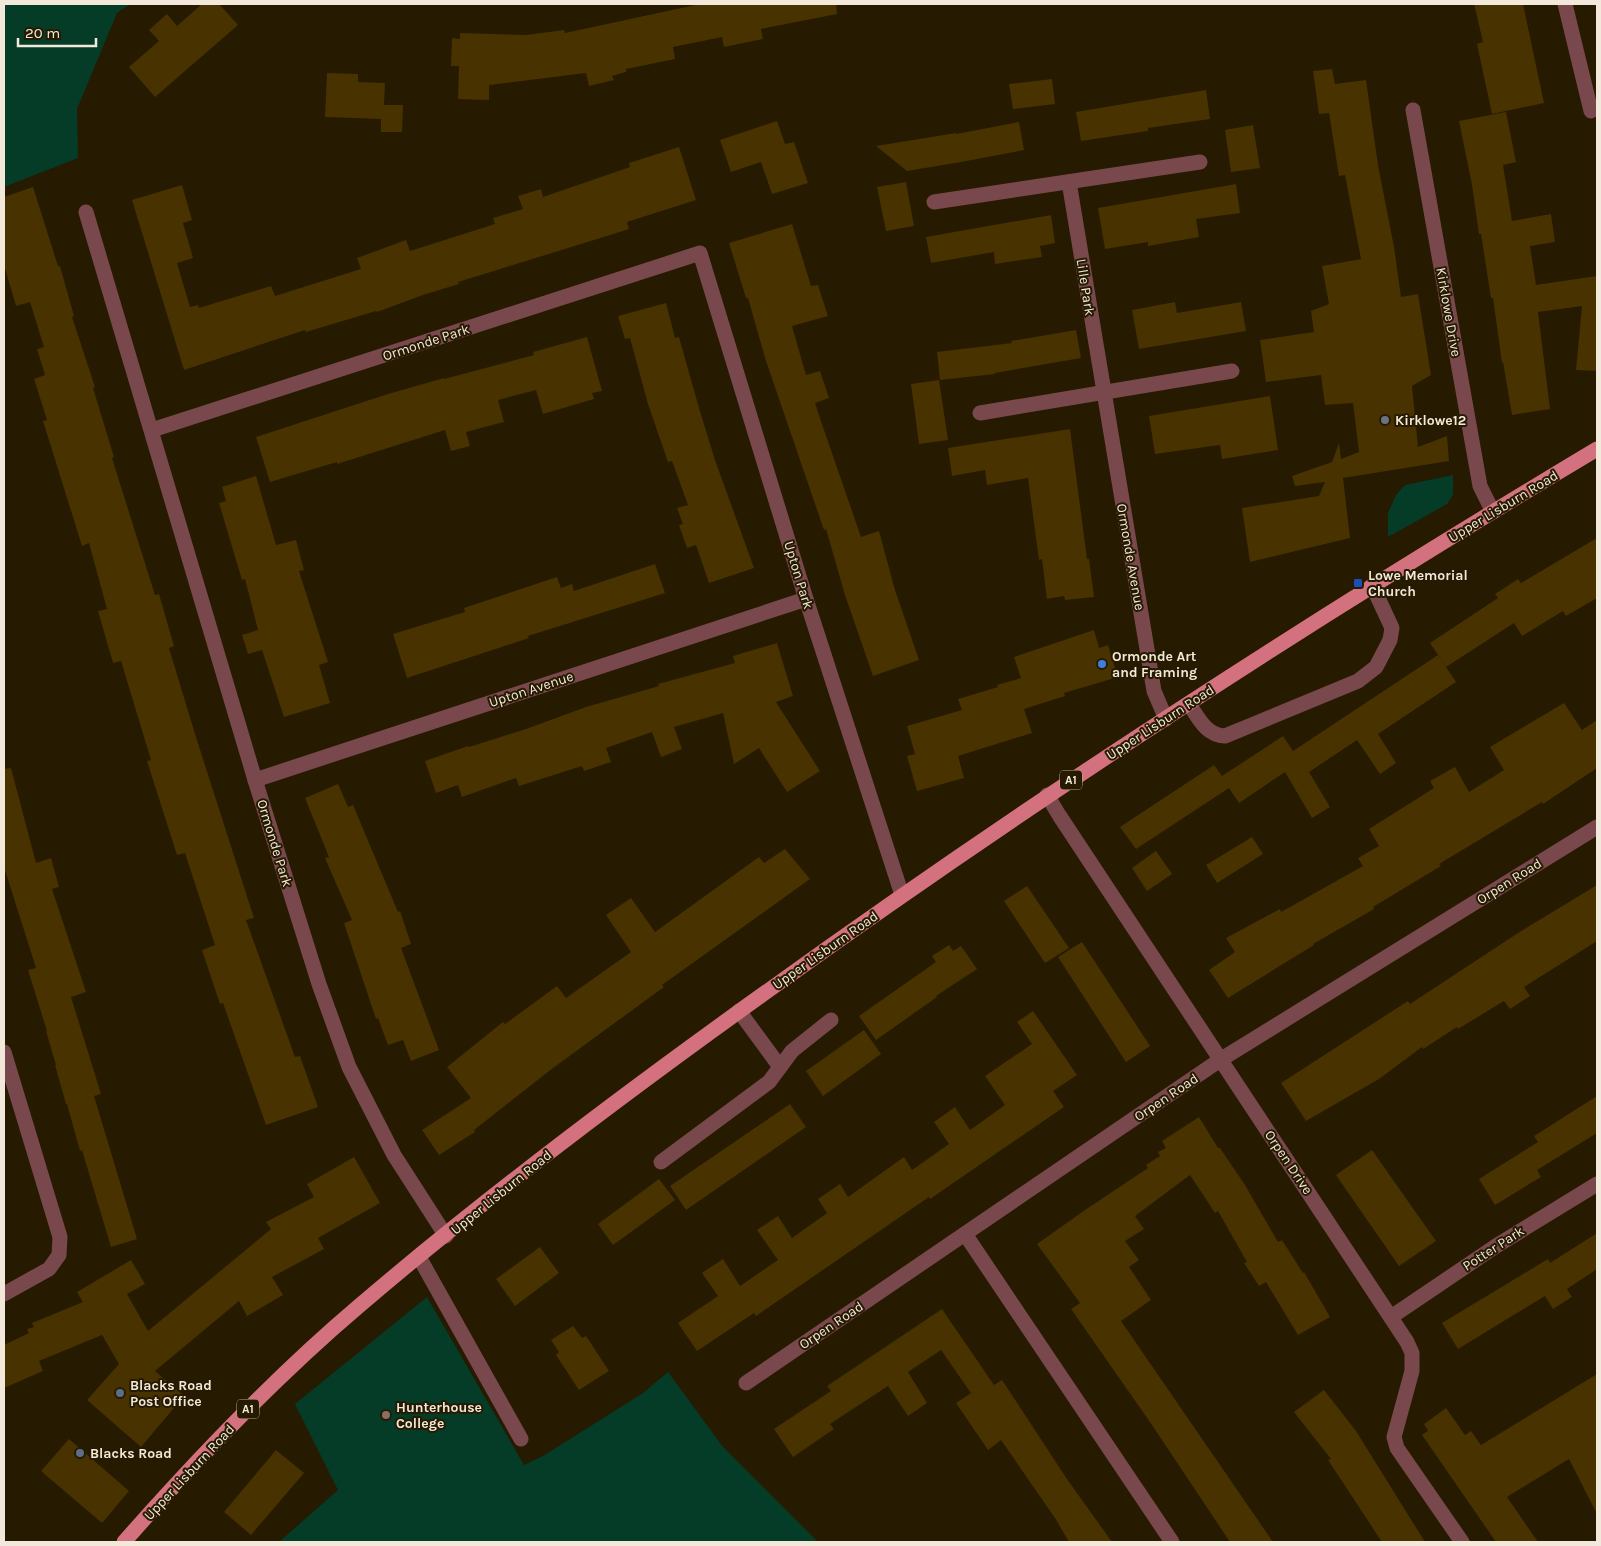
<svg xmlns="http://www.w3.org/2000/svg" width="1601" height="1546" viewBox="0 0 1601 1546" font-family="Karla,sans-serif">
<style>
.green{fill:#043c28}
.building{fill:#473200}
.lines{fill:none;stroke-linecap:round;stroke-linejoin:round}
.street{stroke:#78484d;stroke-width:15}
.primary{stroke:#d4717e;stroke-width:15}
.worship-dot{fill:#6b7280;stroke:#261a01;stroke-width:2}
.transit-dot{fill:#1a4fb4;stroke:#261a01;stroke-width:2}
.shop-dot{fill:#3f7fe0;stroke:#261a01;stroke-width:2}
.service-dot{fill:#5c6f8a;stroke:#261a01;stroke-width:2}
.education-dot{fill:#8d6e63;stroke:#261a01;stroke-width:2}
.labels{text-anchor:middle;stroke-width:4;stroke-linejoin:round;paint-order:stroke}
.shield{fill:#261a01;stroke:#b5ab99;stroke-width:1}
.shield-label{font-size:12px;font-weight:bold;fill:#f2e9da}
.street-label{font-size:14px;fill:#f2e9da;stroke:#261a01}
.poi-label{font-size:14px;font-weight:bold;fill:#f2e9da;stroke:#261a01;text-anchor:start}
</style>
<rect width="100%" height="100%" fill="#261a01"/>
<g class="green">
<path d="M 4,4 L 130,4 L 117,13 L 77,109 L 78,158 L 4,187 Z"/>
<path d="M 1453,475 L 1453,495 L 1447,504 L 1388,537 L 1388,513 L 1396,495 L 1405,485 Z"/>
<path d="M 427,1297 L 524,1465 L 543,1456 L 643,1393 L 668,1372 L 723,1447 L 818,1542 L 279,1542 L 338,1490 L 295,1404 Z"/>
</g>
<g class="building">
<path d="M 202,4 L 219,4 L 238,25 L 155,97 L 129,67 L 159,41 L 149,30 L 167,14 L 177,26 Z"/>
<path d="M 700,4 L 836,4 L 837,14 L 761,29 L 763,39 L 724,47 L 722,37 L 673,47 L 675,59 L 626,69 L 626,72 L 612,76 L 614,80 L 589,86 L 586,73 L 489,85 L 489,100 L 458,99 L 459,66 L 451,66 L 452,38 L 460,39 L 460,33 L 526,35 L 564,30 L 565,33 Z"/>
<path d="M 1474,4 L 1523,4 L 1544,103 L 1492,114 L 1477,44 L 1483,42 Z"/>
<path d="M 1332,69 L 1335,84 L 1366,80 L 1378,165 L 1394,247 L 1401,297 L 1418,294 L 1431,375 L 1412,386 L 1418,447 L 1447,436 L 1449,461 L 1343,478 L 1350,538 L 1250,562 L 1242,508 L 1319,496 L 1325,482 L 1295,486 L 1292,476 L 1332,462 L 1339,443 L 1341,459 L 1359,452 L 1353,403 L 1325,405 L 1321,375 L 1266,382 L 1260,340 L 1314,332 L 1311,311 L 1329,304 L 1322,266 L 1361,259 L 1345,175 L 1339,176 L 1329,113 L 1319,114 L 1313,71 Z"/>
<path d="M 327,73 L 358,74 L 358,82 L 385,83 L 384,105 L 403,105 L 402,132 L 381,132 L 381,119 L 325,117 Z"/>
<path d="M 1052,79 L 1055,104 L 1013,109 L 1009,84 Z"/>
<path d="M 1206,90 L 1210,119 L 1148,128 L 1148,131 L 1081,141 L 1076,112 Z"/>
<path d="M 1506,112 L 1516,162 L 1503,165 L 1512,221 L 1551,214 L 1555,242 L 1530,246 L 1536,285 L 1597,276 L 1597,371 L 1576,370 L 1582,306 L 1538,312 L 1550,409 L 1512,415 L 1503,362 L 1502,363 L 1493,298 L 1491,298 L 1481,234 L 1479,234 L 1472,185 L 1459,121 Z"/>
<path d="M 777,121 L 785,144 L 794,142 L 808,183 L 772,194 L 761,162 L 731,172 L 720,140 Z"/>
<path d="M 1019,122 L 1024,150 L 961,162 L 907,171 L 876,146 L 956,133 L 956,134 Z"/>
<path d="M 1253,125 L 1260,168 L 1231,172 L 1225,130 Z"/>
<path d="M 679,147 L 696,200 L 627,222 L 629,229 L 607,236 L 458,282 L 459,284 L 423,295 L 377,312 L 376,311 L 306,332 L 305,330 L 184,370 L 132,200 L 182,185 L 192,220 L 183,223 L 193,258 L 177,263 L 190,307 L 198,305 L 199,308 L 271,286 L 275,296 L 361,269 L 357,258 L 406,240 L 410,251 L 495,224 L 493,218 L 523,209 L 518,196 L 541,189 L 543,197 L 630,167 L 629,163 Z"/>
<path d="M 906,182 L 914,226 L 886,231 L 877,187 Z"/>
<path d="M 1236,184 L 1240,213 L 1196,219 L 1199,237 L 1148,246 L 1148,242 L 1105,249 L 1098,208 Z"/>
<path d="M 33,187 L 58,266 L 60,266 L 74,316 L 72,317 L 95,387 L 93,388 L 114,457 L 112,458 L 155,595 L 159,594 L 174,646 L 169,648 L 195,734 L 254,918 L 246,920 L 295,1057 L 300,1056 L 318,1107 L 266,1125 L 223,1003 L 220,1004 L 202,950 L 215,945 L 185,853 L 177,855 L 147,761 L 151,760 L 121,661 L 113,663 L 98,611 L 107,609 L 89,543 L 82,546 L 43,421 L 47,420 L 34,379 L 45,375 L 37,349 L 44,347 L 30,302 L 16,306 L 4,265 L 4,197 Z"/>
<path d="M 1051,215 L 1055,243 L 1040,246 L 1042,257 L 995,264 L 994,252 L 931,263 L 926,237 Z"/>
<path d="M 792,224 L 811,286 L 818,285 L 828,316 L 792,326 L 806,375 L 820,371 L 829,398 L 815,403 L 824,430 L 861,537 L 879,531 L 895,590 L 919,660 L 873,676 L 845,595 L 826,529 L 824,530 L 766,361 L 748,298 L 746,298 L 729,243 Z"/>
<path d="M 1175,302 L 1177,313 L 1241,302 L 1246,331 L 1139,349 L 1132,310 Z"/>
<path d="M 666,303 L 675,338 L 679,337 L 699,408 L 715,460 L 754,568 L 709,583 L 696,545 L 687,548 L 679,525 L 683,524 L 677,508 L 688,505 L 672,461 L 668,462 L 648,404 L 630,338 L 625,339 L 618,316 Z"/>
<path d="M 1076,330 L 1081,358 L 995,373 L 995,374 L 940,380 L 937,352 L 1012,343 L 1011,341 Z"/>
<path d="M 587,337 L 602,391 L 592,393 L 594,399 L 543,414 L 536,390 L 498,400 L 504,422 L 466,432 L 470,446 L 451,451 L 445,430 L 337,464 L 337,462 L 270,482 L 256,437 L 388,394 L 444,378 L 444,379 L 534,355 L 533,352 Z"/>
<path d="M 939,380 L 948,440 L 919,444 L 911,384 Z"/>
<path d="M 1270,396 L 1278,450 L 1222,459 L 1220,445 L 1155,454 L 1149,416 Z"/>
<path d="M 1070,429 L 1087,559 L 1089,559 L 1094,597 L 1065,600 L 1064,596 L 1047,599 L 1042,559 L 1039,560 L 1028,478 L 987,485 L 985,470 L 952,476 L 948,448 Z"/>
<path d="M 256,476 L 276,545 L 296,540 L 304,570 L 299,571 L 328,662 L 319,665 L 330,703 L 284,717 L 262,650 L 248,654 L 242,635 L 258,630 L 245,579 L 242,580 L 219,503 L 226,501 L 222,487 Z"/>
<path d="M 1597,538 L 1597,598 L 1566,616 L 1563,611 L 1522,636 L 1514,623 L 1446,667 L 1430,643 L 1498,598 L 1495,594 L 1518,579 L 1521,583 Z"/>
<path d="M 655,564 L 665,593 L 528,636 L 529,638 L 407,678 L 393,634 L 465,612 L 464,608 L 557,577 L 561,588 L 572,584 L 574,591 Z"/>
<path d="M 1094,630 L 1099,648 L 1108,645 L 1118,677 L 1064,693 L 1065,696 L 1024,709 L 1032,733 L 958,756 L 964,778 L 917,791 L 907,756 L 915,754 L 907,726 L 962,710 L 958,699 L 998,687 L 997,685 L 1021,678 L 1014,657 Z"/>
<path d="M 777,643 L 793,696 L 776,702 L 820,771 L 787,792 L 759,748 L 734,764 L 723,713 L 674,727 L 682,749 L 661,757 L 652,732 L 606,748 L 611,762 L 584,771 L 582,766 L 519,786 L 516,778 L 462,797 L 458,785 L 436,793 L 425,761 L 468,746 L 469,747 L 526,729 L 586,707 L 659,686 L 658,684 L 735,663 L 733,656 Z"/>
<path d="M 1438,655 L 1456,682 L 1378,734 L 1396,763 L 1380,774 L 1357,740 L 1309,772 L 1330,807 L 1312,818 L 1285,772 L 1239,803 L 1229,788 L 1136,849 L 1120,827 L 1214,765 L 1222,776 L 1283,736 L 1293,751 Z"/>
<path d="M 1564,703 L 1582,730 L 1597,720 L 1597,768 L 1543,804 L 1542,802 L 1439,864 L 1441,866 L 1373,907 L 1374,909 L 1313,944 L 1314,945 L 1228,998 L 1209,970 L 1235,952 L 1226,938 L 1280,909 L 1281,912 L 1363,866 L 1358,858 L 1379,846 L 1369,829 L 1434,788 L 1430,781 L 1455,767 L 1469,792 L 1504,770 L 1490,747 Z"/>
<path d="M 11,768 L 36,863 L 51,858 L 59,887 L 52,889 L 86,992 L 71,997 L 101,1094 L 94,1096 L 137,1239 L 111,1247 L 82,1150 L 80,1151 L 67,1104 L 66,1104 L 55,1065 L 56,1065 L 46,1031 L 47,1031 L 28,970 L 36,968 L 4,867 L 4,769 Z"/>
<path d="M 338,784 L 348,807 L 353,805 L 398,912 L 400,911 L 411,944 L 401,948 L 439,1050 L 411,1061 L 403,1040 L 388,1045 L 378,1018 L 376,1019 L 344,923 L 352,920 L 325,858 L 329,857 L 305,798 Z"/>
<path d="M 1252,837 L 1263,854 L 1217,883 L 1206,865 Z"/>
<path d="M 785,849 L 810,879 L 662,985 L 664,987 L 553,1068 L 474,1130 L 475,1132 L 439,1155 L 422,1130 L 471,1098 L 447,1067 L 503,1022 L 505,1024 L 557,986 L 566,998 L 631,952 L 606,915 L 631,898 L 655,932 L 759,857 L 764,863 Z"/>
<path d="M 1156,851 L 1172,874 L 1147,891 L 1132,868 Z"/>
<path d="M 1597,885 L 1597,941 L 1524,987 L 1530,996 L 1510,1009 L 1504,1001 L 1458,1029 L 1457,1027 L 1423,1049 L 1422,1047 L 1379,1079 L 1306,1121 L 1281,1083 L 1408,1001 L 1410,1004 L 1518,933 Z"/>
<path d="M 1027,886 L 1069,948 L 1045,963 L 1004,901 Z"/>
<path d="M 1082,942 L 1150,1046 L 1126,1062 L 1058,957 Z"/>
<path d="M 949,945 L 953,951 L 961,946 L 977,969 L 936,996 L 937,997 L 876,1040 L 859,1016 L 936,962 L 932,956 Z"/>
<path d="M 1033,1011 L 1077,1075 L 1053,1091 L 1064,1107 L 930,1199 L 929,1197 L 756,1316 L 754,1313 L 697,1351 L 678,1323 L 718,1296 L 702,1273 L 723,1259 L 740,1286 L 778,1260 L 757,1230 L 778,1216 L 792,1238 L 827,1213 L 818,1199 L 840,1184 L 848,1197 L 904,1157 L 912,1170 L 949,1144 L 934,1122 L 955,1107 L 970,1130 L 1005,1105 L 985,1076 L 1032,1044 L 1017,1022 Z"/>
<path d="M 864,1030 L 881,1054 L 823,1096 L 806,1071 Z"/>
<path d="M 1597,1096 L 1597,1133 L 1537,1170 L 1541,1177 L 1495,1205 L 1479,1179 L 1538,1142 L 1534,1136 Z"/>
<path d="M 790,1104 L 806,1127 L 686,1210 L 670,1186 Z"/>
<path d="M 1199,1117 L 1218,1148 L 1220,1148 L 1245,1185 L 1278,1242 L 1282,1240 L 1303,1273 L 1304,1272 L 1330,1317 L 1298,1335 L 1266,1282 L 1259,1286 L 1244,1263 L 1247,1262 L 1218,1211 L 1215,1213 L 1190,1175 L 1135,1216 L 1144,1229 L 1125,1241 L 1139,1260 L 1129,1267 L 1151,1300 L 1121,1321 L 1273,1542 L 1230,1542 L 1152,1425 L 1071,1309 L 1080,1303 L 1037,1244 L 1085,1210 L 1148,1168 L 1146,1165 L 1160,1156 L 1158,1152 L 1166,1148 L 1162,1141 Z"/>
<path d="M 1372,1150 L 1436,1241 L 1399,1266 L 1336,1175 Z"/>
<path d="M 354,1157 L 380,1203 L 318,1238 L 324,1249 L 272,1277 L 283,1295 L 247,1316 L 239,1301 L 155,1371 L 184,1396 L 141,1447 L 87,1400 L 119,1364 L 102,1335 L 39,1361 L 43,1371 L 4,1388 L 4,1345 L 29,1333 L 27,1329 L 34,1327 L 32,1323 L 83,1302 L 77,1292 L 131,1260 L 145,1284 L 127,1294 L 148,1331 L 271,1229 L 266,1222 L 314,1197 L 307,1184 Z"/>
<path d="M 659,1179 L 675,1200 L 613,1245 L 598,1224 Z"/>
<path d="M 1597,1233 L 1597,1269 L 1567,1289 L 1572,1297 L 1553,1309 L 1545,1296 L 1458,1349 L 1442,1323 L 1548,1259 L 1550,1263 Z"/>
<path d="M 540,1247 L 559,1273 L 515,1306 L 496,1279 Z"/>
<path d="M 942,1309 L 994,1385 L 1002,1380 L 1067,1479 L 1112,1542 L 1069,1542 L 1055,1518 L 1001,1440 L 988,1450 L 956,1403 L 971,1393 L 941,1350 L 908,1372 L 927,1403 L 908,1416 L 888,1386 L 830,1424 L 834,1429 L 793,1457 L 774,1429 L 831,1391 L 827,1386 Z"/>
<path d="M 573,1326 L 582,1338 L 586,1336 L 609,1371 L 579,1390 L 556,1355 L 559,1352 L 551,1340 Z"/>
<path d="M 1597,1374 L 1597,1514 L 1569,1459 L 1507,1497 L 1538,1542 L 1496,1542 L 1422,1435 L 1428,1431 L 1424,1424 L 1446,1408 L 1465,1435 L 1471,1431 L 1481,1445 Z"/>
<path d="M 1324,1390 L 1356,1431 L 1425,1542 L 1382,1542 L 1328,1460 L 1331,1459 L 1294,1412 Z"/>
<path d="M 69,1439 L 129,1491 L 102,1523 L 41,1471 Z"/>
<path d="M 276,1450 L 304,1473 L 251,1535 L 224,1512 Z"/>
</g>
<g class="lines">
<g class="street">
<path d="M 1565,4 L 1591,111"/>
<path d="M 1413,110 L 1480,486 L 1493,512"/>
<path d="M 1069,182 L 1154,691 L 1166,719"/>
<path d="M 934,202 L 1200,162"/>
<path d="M 86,212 L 255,780 L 319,984 L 349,1067 L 394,1155 L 446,1236"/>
<path d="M 980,413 L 1232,371"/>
<path d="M 152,430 L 700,253 L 806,599 L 902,895"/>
<path d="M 1189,704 C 1199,719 1206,735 1225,736 L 1358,681 L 1376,667 L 1390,640 L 1392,628 L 1372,585"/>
<path d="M 255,780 L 806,599"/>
<path d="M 1047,795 L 1059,815 L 1407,1342 L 1412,1353 L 1412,1371 L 1394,1437 L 1397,1448 L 1462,1542"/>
<path d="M 739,1011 L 780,1067"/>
<path d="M 4,1052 L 60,1237 L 59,1255 L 49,1269 L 4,1294"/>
<path d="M 661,1162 L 769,1082 L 792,1051 L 831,1020"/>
<path d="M 965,1234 L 1172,1542"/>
<path d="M 419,1257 L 521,1439"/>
<path d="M 1391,1317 L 1496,1246 L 1597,1184"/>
<path d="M 746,1383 L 1220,1060 L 1597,827"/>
</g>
<path class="primary" d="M 124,1542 C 197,1459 274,1378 359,1306 C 490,1194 629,1090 769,990 C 1037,797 1314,618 1597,449"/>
</g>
<circle class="worship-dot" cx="1385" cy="420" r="5"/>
<rect class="transit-dot" x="1353" y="578" width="10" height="10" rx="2.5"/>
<circle class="shop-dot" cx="1102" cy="664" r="5"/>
<g class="service-dot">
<circle cx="120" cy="1393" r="5"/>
<circle cx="80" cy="1453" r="5"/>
</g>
<circle class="education-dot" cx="386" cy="1415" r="5"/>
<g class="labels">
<g class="shield">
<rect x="1060" y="770.5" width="22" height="19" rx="4"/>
<rect x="237" y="1399.5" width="22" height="19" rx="4"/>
</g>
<g class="shield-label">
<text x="1071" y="784">A1</text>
<text x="248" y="1413">A1</text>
</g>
<g class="street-label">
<text transform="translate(1086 287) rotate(81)" y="5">Lille Park</text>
<text transform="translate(1449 312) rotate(80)" y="5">Kirklowe Drive</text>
<text transform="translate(426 342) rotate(-18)" y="5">Ormonde Park</text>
<text transform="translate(1503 506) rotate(-31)" y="5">Upper Lisburn Road</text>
<text transform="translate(1131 557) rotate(80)" y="5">Ormonde Avenue</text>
<text transform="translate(799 575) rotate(73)" y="5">Upton Park</text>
<text transform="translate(531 689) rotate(-18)" y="5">Upton Avenue</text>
<text transform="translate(1160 722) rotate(-33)" y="5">Upper Lisburn Road</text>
<text transform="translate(275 843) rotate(73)" y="5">Ormonde Park</text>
<text transform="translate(1509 881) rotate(-32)" y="5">Orpen Road</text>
<text transform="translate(825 950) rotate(-35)" y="5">Upper Lisburn Road</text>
<text transform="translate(1166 1097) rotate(-34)" y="5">Orpen Road</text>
<text transform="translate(1289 1162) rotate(56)" y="5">Orpen Drive</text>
<text transform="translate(501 1192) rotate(-39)" y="5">Upper Lisburn Road</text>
<text transform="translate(1493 1248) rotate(-33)" y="5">Potter Park</text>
<text transform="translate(831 1325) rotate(-34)" y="5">Orpen Road</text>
<text transform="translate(189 1472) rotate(-47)" y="5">Upper Lisburn Road</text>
</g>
<g class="poi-label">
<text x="1395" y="425">Kirklowe12</text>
<text x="1368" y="580">Lowe Memorial<tspan x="1368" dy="16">Church</tspan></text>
<text x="1112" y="661">Ormonde Art<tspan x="1112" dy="16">and Framing</tspan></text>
<text x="130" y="1390">Blacks Road<tspan x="130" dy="16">Post Office</tspan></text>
<text x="396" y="1412">Hunterhouse<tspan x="396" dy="16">College</tspan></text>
<text x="90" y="1458">Blacks Road</text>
</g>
</g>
<rect width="1601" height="1546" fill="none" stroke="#f2e9da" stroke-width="10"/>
<path d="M18 38v8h78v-8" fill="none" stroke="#f2e9da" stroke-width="2.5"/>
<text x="25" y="38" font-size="15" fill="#f2e9da" stroke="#261a01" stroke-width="4" paint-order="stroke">20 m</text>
</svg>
